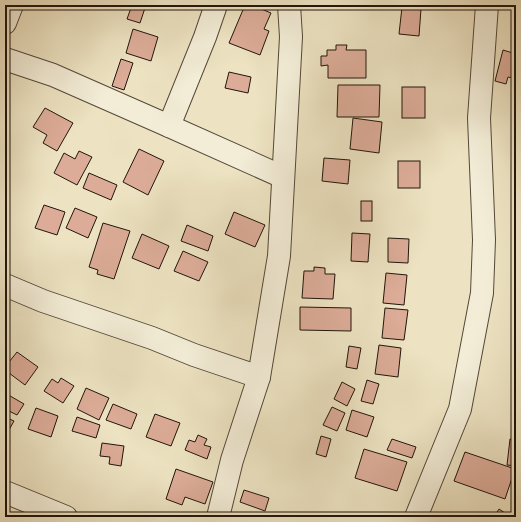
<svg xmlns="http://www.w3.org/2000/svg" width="521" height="522" viewBox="0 0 521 522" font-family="'Gentium Book Plus',serif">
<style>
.building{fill:#dcac98;stroke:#21150b}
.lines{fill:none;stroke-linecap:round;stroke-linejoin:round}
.minor-casing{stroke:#544839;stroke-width:24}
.minor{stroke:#f3edd7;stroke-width:22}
</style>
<rect width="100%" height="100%" fill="#ede3c2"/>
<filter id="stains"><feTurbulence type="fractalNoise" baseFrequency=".005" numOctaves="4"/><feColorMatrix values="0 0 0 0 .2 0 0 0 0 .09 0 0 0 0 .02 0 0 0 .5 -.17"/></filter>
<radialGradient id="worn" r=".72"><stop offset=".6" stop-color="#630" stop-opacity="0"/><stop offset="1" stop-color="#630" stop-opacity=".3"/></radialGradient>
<g class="building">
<path d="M 132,5 L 146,5 L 140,23 L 127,19 Z"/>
<path d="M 245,5 L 252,5 L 271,13 L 264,29 L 269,31 L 260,55 L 229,43 Z"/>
<path d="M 402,7 L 421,9 L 419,36 L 399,34 Z"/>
<path d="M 133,29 L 158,37 L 151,61 L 126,53 Z"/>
<path d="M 336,45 L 347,45 L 346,50 L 366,50 L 366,78 L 328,78 L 328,65 L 321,66 L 321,56 L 327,56 L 327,50 L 336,50 Z"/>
<path d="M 503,50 L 516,54 L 516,69 L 513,78 L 508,77 L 506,84 L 495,81 Z"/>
<path d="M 121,59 L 133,63 L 124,90 L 112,86 Z"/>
<path d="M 229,72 L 251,77 L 248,93 L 225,88 Z"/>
<path d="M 338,85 L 380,85 L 379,117 L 337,117 Z"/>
<rect x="402" y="87" width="23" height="31"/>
<path d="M 45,108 L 73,123 L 57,151 L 43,143 L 47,135 L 33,127 Z"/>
<path d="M 353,118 L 382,122 L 379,153 L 350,149 Z"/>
<path d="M 139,149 L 164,161 L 148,195 L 123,182 Z"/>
<path d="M 79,151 L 92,157 L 77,185 L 54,173 L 64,153 L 75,159 Z"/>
<path d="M 324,158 L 350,160 L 348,184 L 322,181 Z"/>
<rect x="398" y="161" width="22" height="27"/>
<path d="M 89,173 L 117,185 L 111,200 L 83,188 Z"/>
<rect x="361" y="201" width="11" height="20"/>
<path d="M 44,205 L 65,212 L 57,235 L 35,228 Z"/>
<path d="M 75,208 L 97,217 L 88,238 L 66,228 Z"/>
<path d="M 234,212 L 265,225 L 255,247 L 225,234 Z"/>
<path d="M 103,223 L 130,231 L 114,279 L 97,274 L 98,270 L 89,267 Z"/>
<path d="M 187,225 L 213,236 L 208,251 L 181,241 Z"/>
<path d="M 352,233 L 370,234 L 368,262 L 351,261 Z"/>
<path d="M 142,234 L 169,246 L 159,269 L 132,258 Z"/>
<path d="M 388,238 L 409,239 L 408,263 L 388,262 Z"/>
<path d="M 183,251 L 208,262 L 199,281 L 174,271 Z"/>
<path d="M 314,267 L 325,268 L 325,274 L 335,274 L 333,299 L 302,298 L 304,271 L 314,271 Z"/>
<path d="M 386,273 L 407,275 L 404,305 L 383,303 Z"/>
<path d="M 300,307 L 351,308 L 351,331 L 300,330 Z"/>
<path d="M 385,308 L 408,310 L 404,340 L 382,338 Z"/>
<path d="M 379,345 L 401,348 L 398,377 L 375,374 Z"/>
<path d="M 349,346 L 361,348 L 357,369 L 346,367 Z"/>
<path d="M 17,352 L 38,367 L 25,385 L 5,370 L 5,367 Z"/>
<path d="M 61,378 L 74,386 L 63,403 L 44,391 L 52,379 L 58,383 Z"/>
<path d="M 367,380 L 379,384 L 373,404 L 361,401 Z"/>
<path d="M 342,382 L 355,389 L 347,406 L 334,399 Z"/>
<path d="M 86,388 L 109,398 L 99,420 L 77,409 Z"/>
<path d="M 5,393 L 24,404 L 17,415 L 5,409 Z"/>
<path d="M 113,404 L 137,414 L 131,429 L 106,420 Z"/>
<path d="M 332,407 L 345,413 L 337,431 L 323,425 Z"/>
<path d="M 36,408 L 58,416 L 51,437 L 28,429 Z"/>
<path d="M 352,410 L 374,417 L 367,437 L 346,430 Z"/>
<path d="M 155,414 L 180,423 L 171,446 L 146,437 Z"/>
<path d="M 5,417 L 14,421 L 5,437 Z"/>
<path d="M 77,417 L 100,425 L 96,438 L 72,431 Z"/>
<path d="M 198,435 L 207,439 L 204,445 L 211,447 L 207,459 L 185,450 L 189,440 L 195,442 Z"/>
<path d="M 321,436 L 331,439 L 326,457 L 316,454 Z"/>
<path d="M 5,438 L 10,441 L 5,449 Z"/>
<path d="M 392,439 L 416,447 L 412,458 L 387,450 Z"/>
<path d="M 510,439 L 516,439 L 516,466 L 507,465 Z"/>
<path d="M 102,443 L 124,446 L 121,466 L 109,464 L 110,457 L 100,456 Z"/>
<path d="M 364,449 L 407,462 L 397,491 L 355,478 Z"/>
<path d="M 465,452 L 515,469 L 505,499 L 454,481 Z"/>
<path d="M 176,469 L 213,482 L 205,504 L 185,497 L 182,505 L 166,499 Z"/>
<path d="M 244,490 L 269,498 L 265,511 L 240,502 Z"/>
<path d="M 499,509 L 508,515 L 506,517 L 494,517 Z"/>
</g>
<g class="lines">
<defs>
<g id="minor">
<path d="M 5,23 L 12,5"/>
<path d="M 5,59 L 53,75 L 169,126 L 283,177"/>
<path d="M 169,126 L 205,37 L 216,5"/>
<path d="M 5,285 L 43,301 L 152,338 L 194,355 L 259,377"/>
<path d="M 5,492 L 66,517"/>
<path d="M 218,517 L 232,460 L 259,377 L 279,256 L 291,37 L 289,5"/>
<path d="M 416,517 L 460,409 L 482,293 L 484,240 L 479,118 L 487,5"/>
</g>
</defs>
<use href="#minor" class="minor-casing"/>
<use href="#minor" class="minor"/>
</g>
<rect width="521" height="522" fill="none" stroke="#ede3c2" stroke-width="20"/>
<rect x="6" y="6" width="509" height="510" fill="none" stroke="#21150b" stroke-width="2"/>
<rect x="10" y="10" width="501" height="502" fill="none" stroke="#21150b"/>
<rect width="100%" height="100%" filter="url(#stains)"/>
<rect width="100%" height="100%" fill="url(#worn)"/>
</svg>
